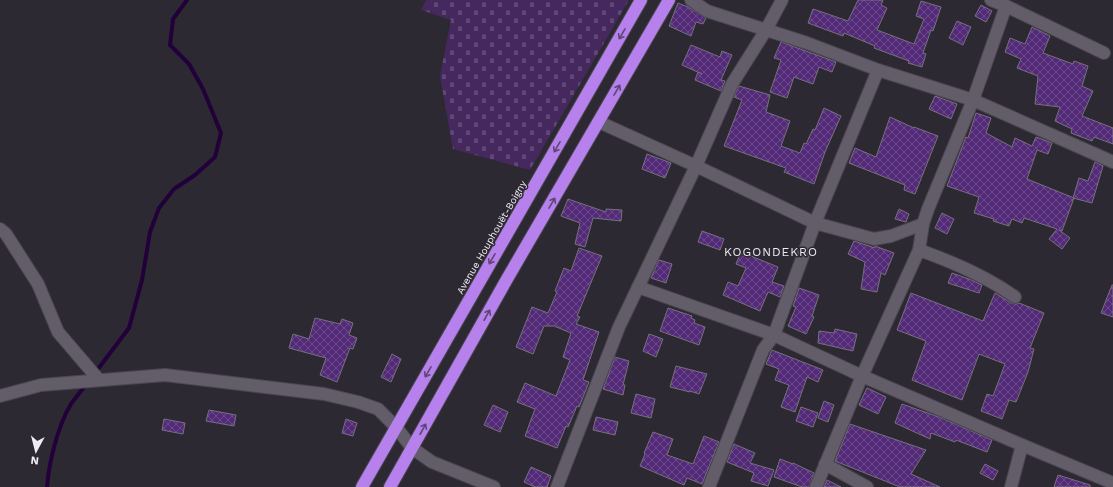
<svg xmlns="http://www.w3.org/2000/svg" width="1113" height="487" viewBox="0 0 1113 487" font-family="'Work Sans',sans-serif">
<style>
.cemetery{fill:url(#cemetery-stones)}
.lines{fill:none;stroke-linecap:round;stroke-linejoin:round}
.stream{stroke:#220039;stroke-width:4}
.building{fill:url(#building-cross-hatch);stroke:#76717c}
.minor-casing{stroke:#4a454e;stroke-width:14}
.highway-casing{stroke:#4a454e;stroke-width:14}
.minor{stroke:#625d68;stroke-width:12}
.highway{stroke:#b680ed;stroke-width:12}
.oneway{stroke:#5d4774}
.labels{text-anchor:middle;stroke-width:3;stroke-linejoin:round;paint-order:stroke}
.street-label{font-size:10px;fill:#eeebf2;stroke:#2d2933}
.quarter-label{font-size:12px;letter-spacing:1px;fill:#eeebf2;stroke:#2d2933}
</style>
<defs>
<pattern id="cemetery-stones" width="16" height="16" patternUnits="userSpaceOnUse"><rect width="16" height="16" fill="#44285e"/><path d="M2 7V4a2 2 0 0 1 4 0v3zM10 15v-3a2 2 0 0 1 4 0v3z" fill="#5f4776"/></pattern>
<pattern id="building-cross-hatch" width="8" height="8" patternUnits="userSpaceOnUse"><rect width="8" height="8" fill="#532a77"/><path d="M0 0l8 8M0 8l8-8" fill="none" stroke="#6c498b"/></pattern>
</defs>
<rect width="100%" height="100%" fill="#2d2933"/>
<path class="cemetery" d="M 426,0 L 629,0 L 530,170 L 453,149 L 440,76 L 451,20 L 421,10 Z"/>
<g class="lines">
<g class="stream">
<path d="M 95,373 L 129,328 L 142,280 L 150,232 L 159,208 L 174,189 L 195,175 L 215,157 L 221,133 L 203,89 L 189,64 L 170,45 L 173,19 L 187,0"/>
<path d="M 47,487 C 49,462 58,425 71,404 C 76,397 81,391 86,385"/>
</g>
</g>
<g class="building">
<path d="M 858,0 L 883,0 L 881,5 L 887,8 L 877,30 L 914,44 L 924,19 L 916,16 L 921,1 L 941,7 L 933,31 L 931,30 L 923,53 L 926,54 L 922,67 L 908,63 L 909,61 L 874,48 L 875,46 L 844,33 L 843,36 L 808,23 L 813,9 L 848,21 Z"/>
<path d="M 678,3 L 688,7 L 706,18 L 703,24 L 696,22 L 691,36 L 669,26 Z"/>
<path d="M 981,5 L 992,11 L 986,22 L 975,16 Z"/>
<path d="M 957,21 L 971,27 L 963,45 L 949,38 Z"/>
<path d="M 1032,27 L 1050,36 L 1043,53 L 1073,64 L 1074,61 L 1088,66 L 1082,86 L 1093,91 L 1082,116 L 1113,128 L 1113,144 L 1094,137 L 1092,141 L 1071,133 L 1072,129 L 1055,121 L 1060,107 L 1035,104 L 1038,76 L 1017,68 L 1021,59 L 1005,52 L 1010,38 L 1025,44 Z"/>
<path d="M 781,42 L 836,62 L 832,72 L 819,67 L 813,84 L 794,77 L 787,98 L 770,92 L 781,60 L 774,58 Z"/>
<path d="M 691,45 L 720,57 L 722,51 L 732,55 L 721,80 L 725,81 L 721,91 L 695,80 L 698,72 L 702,74 L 682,65 Z"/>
<path d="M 739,86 L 770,95 L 766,112 L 790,121 L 781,146 L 800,153 L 804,143 L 806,144 L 813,129 L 815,130 L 824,108 L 841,116 L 825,152 L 814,184 L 784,172 L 786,168 L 724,146 L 742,100 L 734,97 Z"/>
<path d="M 935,96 L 957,104 L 951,119 L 929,109 Z"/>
<path d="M 976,113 L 991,118 L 986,133 L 1012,147 L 1015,138 L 1032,146 L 1036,137 L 1052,143 L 1048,154 L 1037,150 L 1027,179 L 1074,198 L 1062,231 L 1059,230 L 1070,238 L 1062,249 L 1049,239 L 1057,229 L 1024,218 L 1022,223 L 1012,219 L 1009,226 L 993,221 L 994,219 L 974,213 L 979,197 L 947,186 L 966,137 L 968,138 Z"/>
<path d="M 890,117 L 914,128 L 914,127 L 938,136 L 915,194 L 904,190 L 905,185 L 849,163 L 855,148 L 876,157 Z"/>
<path d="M 647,154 L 671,163 L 665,178 L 642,169 Z"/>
<path d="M 1095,162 L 1103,166 L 1092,203 L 1073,198 L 1079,178 L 1088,181 Z"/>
<path d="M 568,199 L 606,212 L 606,209 L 622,210 L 621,221 L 593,218 L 585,247 L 575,244 L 580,223 L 561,216 Z"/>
<path d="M 899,209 L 909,214 L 906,222 L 895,219 Z"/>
<path d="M 942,213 L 954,219 L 947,234 L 935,228 Z"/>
<path d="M 702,231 L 724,239 L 720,250 L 698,242 Z"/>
<path d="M 854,241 L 875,248 L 875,246 L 894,253 L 885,275 L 881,273 L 877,292 L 861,289 L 865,262 L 848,254 Z"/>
<path d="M 579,248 L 602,256 L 577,316 L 580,317 L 576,324 L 599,332 L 583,380 L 589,382 L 579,407 L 577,406 L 568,427 L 566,426 L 557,448 L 525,436 L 535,409 L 517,402 L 525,383 L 556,396 L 570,360 L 563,357 L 571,333 L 554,326 L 544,326 L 533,354 L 516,347 L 532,307 L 548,313 L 557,292 L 555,291 L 564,268 L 571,271 Z"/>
<path d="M 741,252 L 778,267 L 772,282 L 784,286 L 780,297 L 768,292 L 760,311 L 723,295 L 728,282 L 738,286 L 746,268 L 736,264 Z"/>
<path d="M 659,260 L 672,264 L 666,283 L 651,278 Z"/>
<path d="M 952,273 L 969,279 L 982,285 L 979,293 L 948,283 Z"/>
<path d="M 1112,285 L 1113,285 L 1113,317 L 1101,313 Z"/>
<path d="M 799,288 L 819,295 L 812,316 L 814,317 L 806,334 L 788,326 L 796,307 L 793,306 Z"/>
<path d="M 911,293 L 983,321 L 995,293 L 1011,303 L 1015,304 L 1019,303 L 1044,313 L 1030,348 L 1034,349 L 1028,372 L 1016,402 L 1009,400 L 1002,419 L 981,411 L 987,394 L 993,396 L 1005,364 L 979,354 L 962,400 L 912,380 L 926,341 L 897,330 Z"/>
<path d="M 668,308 L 692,316 L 691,318 L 695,320 L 694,323 L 705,327 L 699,345 L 660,331 Z"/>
<path d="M 315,318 L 340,324 L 342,319 L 353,323 L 349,335 L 357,338 L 353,349 L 350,348 L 337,382 L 320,375 L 326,358 L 289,348 L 293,334 L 309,339 Z"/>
<path d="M 835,329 L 857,334 L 853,351 L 818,343 L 819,331 L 834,333 Z"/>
<path d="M 649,334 L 663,339 L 656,357 L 643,351 Z"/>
<path d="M 772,350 L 823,370 L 818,382 L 807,377 L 795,412 L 781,407 L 789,385 L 775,380 L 779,369 L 766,364 Z"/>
<path d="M 392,354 L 401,359 L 391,382 L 381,377 Z"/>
<path d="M 615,357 L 629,361 L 623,385 L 625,385 L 623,395 L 603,389 Z"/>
<path d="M 676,366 L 707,374 L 699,394 L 690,391 L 690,392 L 670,387 Z"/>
<path d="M 867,388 L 886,397 L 878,414 L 859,405 Z"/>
<path d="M 636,394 L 655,399 L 651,418 L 631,413 Z"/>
<path d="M 824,401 L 834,405 L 828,422 L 818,418 Z"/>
<path d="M 902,404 L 939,417 L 992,440 L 987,452 L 956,440 L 955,442 L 931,433 L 930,439 L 895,423 Z"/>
<path d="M 493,405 L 508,412 L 500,432 L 484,425 Z"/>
<path d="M 801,407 L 818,413 L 813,427 L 796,421 Z"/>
<path d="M 209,410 L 236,415 L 234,426 L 206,421 Z"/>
<path d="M 596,417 L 618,422 L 615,435 L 593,430 Z"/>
<path d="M 164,419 L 185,423 L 183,434 L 162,430 Z"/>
<path d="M 346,419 L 357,423 L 353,436 L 342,433 Z"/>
<path d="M 850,424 L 926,450 L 911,474 L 940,487 L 900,487 L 835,461 Z"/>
<path d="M 653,432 L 673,439 L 667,455 L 693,464 L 704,436 L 719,442 L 702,484 L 687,478 L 684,485 L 640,466 L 645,454 L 644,453 Z"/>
<path d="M 734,444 L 755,453 L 750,463 L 774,470 L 768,486 L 751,481 L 754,473 L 727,462 Z"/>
<path d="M 780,459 L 793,464 L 793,463 L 814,473 L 809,487 L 802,487 L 774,477 Z"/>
<path d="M 985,464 L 998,471 L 993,480 L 980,473 Z"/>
<path d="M 531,467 L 551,476 L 547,487 L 535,487 L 524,482 Z"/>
<path d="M 1058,475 L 1090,485 L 1090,487 L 1054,487 Z"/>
<path d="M 827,480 L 841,487 L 824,487 Z"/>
</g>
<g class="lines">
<defs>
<g id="minor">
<path d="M 691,0 L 707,11 L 807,43 L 878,70 L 973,100 L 1113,162"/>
<path d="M 991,0 L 1006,6 L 1104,53"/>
<path d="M 599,122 L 696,166 L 815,223 L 874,239 L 891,236 L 923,224"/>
<path d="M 0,229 L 6,234 L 38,284 L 58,332 L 99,380"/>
<path d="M 919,250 C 953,262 986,276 1015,297"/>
<path d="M 638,287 L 774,335 L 862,376 L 1022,445"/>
<path d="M 0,396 L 41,385 L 165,375 L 324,394 L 358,402 L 378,409 L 396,427 L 412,448 L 432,462 L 494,487"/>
<path d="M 825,464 L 867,487"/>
<path d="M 557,487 L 619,327 L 696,166 L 732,84 L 766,30 L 782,0"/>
<path d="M 709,487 L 763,350 L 774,335 L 815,223 L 878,70"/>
<path d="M 816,487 L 862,376 L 919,250 L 923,224 L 928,209 L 973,100 L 1006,6"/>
<path d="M 1011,487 L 1022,445 L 1113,483"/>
</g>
<g id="highway">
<path d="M 362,487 L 641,0"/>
<path d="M 390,487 L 507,279 L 669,0"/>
</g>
</defs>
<use href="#minor" class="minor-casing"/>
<use href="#highway" class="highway-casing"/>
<use href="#minor" class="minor"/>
<use href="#highway" class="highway"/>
</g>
<defs><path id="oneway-shaft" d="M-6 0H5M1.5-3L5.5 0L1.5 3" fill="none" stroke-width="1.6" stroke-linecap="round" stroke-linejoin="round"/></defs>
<g class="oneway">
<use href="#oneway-shaft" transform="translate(622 34) rotate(120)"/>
<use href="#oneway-shaft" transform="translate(617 90) rotate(-60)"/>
<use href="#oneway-shaft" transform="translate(557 147) rotate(120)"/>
<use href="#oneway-shaft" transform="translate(552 203) rotate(-60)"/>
<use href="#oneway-shaft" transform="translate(492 259) rotate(120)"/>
<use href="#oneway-shaft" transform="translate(487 315) rotate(-61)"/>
<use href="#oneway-shaft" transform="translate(428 372) rotate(120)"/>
<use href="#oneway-shaft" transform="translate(423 429) rotate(-61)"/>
</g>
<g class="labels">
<g class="street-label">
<text transform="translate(491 237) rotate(-60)" y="4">Avenue Houphouët-Boigny</text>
</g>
<g class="quarter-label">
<text x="771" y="256">KOGONDEKRO</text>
</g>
</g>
<g transform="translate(36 451) rotate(187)" stroke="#2d2933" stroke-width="3" paint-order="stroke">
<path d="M0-3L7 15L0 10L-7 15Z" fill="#eeebf2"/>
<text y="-6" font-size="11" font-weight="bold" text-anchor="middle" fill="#eeebf2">N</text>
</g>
</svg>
